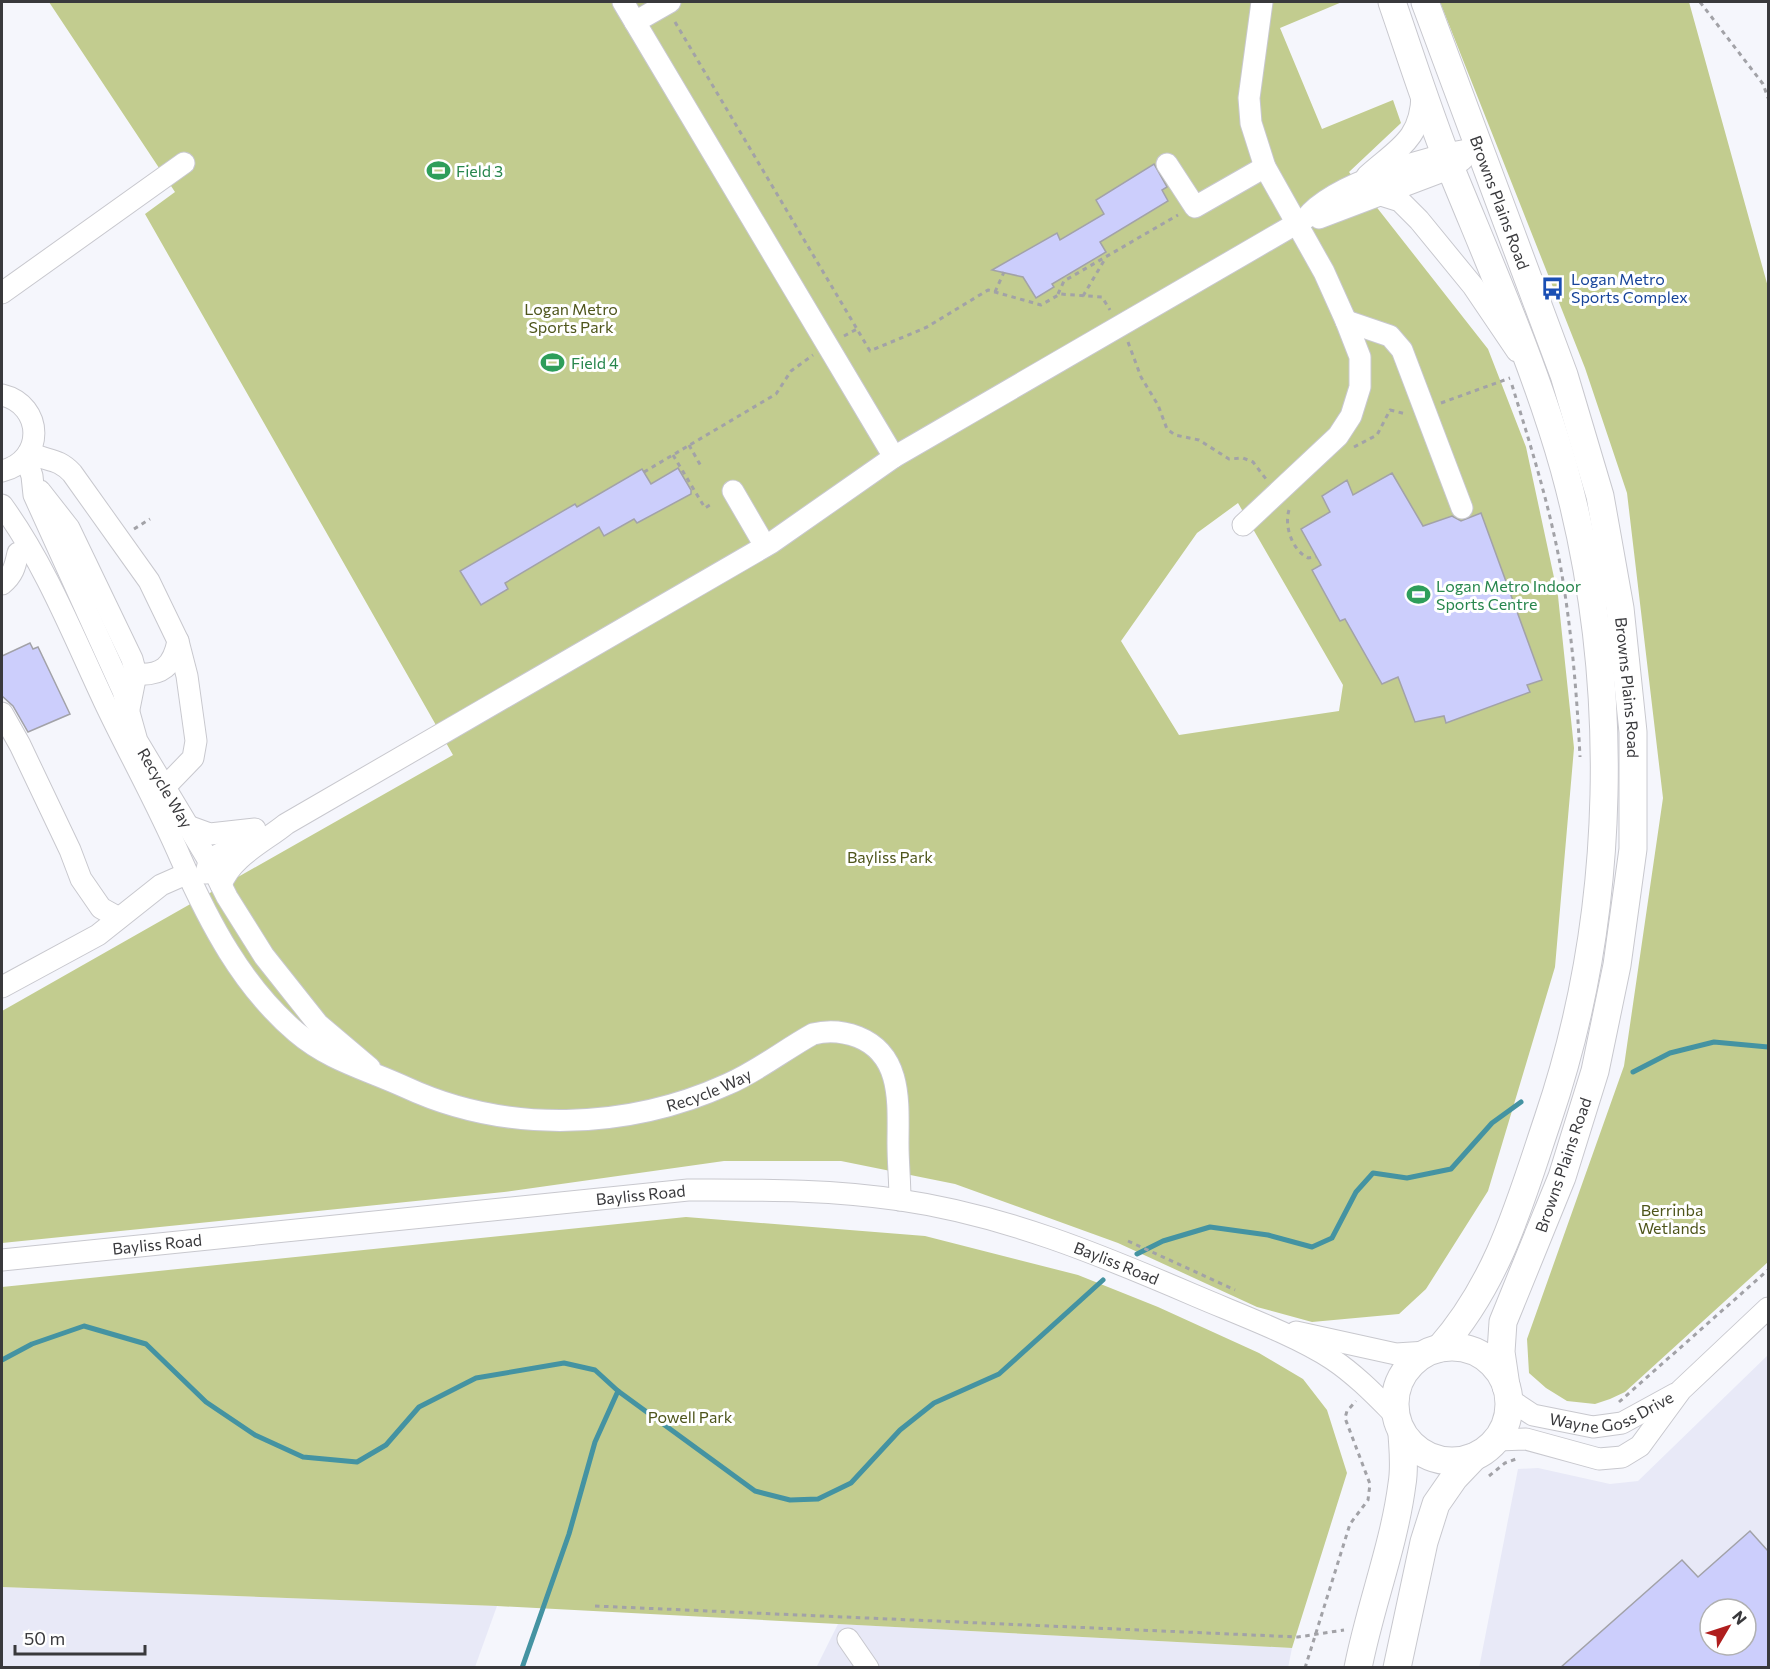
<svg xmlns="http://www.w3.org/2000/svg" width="1770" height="1669" viewBox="0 0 1770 1669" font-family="Commissioner,sans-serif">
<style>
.built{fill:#e8e9f7;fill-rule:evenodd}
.green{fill:#c2cc8f;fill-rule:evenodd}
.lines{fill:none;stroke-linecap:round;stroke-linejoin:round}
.stream{stroke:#4493a2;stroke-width:5}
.building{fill:#cccefc;stroke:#a2a2a8;stroke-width:1.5;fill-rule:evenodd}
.minor-casing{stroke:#c8c8ce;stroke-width:23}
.major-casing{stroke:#c8c8ce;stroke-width:29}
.path{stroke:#a2a2a7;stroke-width:3;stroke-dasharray:4.5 4.5;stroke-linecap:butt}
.minor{stroke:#fff;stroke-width:21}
.major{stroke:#fff;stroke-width:27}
.labels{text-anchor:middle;stroke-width:6;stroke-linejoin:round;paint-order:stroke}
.leisure-label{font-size:16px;fill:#27864d;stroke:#fff;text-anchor:start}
.street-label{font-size:16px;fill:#39393c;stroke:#fff}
.transit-label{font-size:16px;fill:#164399;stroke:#fff;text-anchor:start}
.park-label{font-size:16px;fill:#4e551b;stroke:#fff}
</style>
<rect width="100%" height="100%" fill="#f5f6fc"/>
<g class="built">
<path d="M 1768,1355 L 1768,1667 L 1479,1668 L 1518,1469 L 1538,1468 L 1610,1484 L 1638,1481 ZM 1710,1609 L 1746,1609 L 1746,1645 L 1710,1645 Z"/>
<path d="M 2,1587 L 497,1606 L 475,1667 L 2,1668 Z"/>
<path d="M 838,1624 L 1292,1648 L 1288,1668 L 816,1668 Z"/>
</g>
<g class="green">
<path d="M 49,2 L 1342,2 L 1280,28 L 1322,129 L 1393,100 L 1401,123 L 1349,172 L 1488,349 L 1526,447 L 1558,596 L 1574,748 L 1555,967 L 1488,1191 L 1426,1289 L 1399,1314 L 1312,1322 L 1257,1307 L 1118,1243 L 955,1184 L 841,1161 L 724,1161 L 504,1192 L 2,1243 L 2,1011 L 453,755 L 145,214 L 175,192 ZM 1238,503 L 1343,685 L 1339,711 L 1179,735 L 1121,641 L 1197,533 Z"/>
<path d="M 1440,2 L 1689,2 L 1768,287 L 1768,1262 L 1625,1392 L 1610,1399 L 1595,1404 L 1567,1401 L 1546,1388 L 1529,1373 L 1527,1339 L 1624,1066 L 1663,798 L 1627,493 L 1585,368 Z"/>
<path d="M 686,1217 L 925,1236 L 1078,1275 L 1158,1307 L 1259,1353 L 1303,1379 L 1327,1410 L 1347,1473 L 1292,1648 L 497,1606 L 2,1587 L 2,1287 Z"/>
</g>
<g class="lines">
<g class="stream">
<path d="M 1633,1072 L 1670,1053 L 1714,1042 L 1768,1047"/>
<path d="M 1137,1254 L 1163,1241 L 1210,1227 L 1268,1235 L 1312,1247 L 1332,1238 L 1356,1192 L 1373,1173 L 1407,1178 L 1451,1169 L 1492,1123 L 1521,1102"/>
<path d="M 2,1360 L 32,1344 L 84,1326 L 146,1344 L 206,1402 L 255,1435 L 303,1457 L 357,1462 L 386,1445 L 419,1407 L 476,1378 L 564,1363 L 595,1370 L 618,1391 L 755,1491 L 790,1500 L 818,1499 L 851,1483 L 900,1430 L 934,1403 L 999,1374 L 1103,1280"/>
<path d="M 522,1668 L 569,1534 L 595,1442 L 618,1391"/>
</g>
</g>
<g class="building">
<path d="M 1154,164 L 1167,187 L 1162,190 L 1168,201 L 1100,242 L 1106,252 L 1052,284 L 1054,287 L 1036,298 L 1023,277 L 992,270 L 1057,233 L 1060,240 L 1104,214 L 1096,200 Z"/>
<path d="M 678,468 L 691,490 L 691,494 L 637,523 L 634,519 L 604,536 L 599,527 L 505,583 L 508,589 L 481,605 L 460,571 L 575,504 L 577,507 L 642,469 L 651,484 Z"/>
<path d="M 1392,473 L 1423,526 L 1452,516 L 1461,521 L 1481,513 L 1542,680 L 1527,685 L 1530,692 L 1446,723 L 1444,716 L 1415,722 L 1398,677 L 1382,684 L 1345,619 L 1340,621 L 1312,570 L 1321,565 L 1301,529 L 1330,512 L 1322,496 L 1347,480 L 1353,495 Z"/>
<path d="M 30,643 L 33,649 L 38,647 L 70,714 L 28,732 L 13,706 L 2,696 L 2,656 Z"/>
<path d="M 1750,1531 L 1768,1551 L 1768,1668 L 1560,1668 L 1682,1560 L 1698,1577 ZM 1710,1609 L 1746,1609 L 1746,1645 L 1710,1645 Z"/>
</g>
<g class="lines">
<defs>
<g id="minor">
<path d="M 623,2 L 894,457"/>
<path d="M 635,22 L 670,2"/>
<path d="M 1167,164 L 1195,207 L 1265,167"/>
<path d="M 1367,176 C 1398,148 1421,140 1422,95"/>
<path d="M 1381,195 L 1400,201 L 1419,220 L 1473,286 L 1517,351"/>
<path d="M 1319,218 L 1451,168 L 1462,160"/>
<path d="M 2,293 L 184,163"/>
<path d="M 1346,321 L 1390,336 L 1402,350 L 1462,508"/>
<path d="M 2,395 C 44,405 45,461 2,471"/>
<path d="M 29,452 C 47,462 57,457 72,473 L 149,581 L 178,641 L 187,676 L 196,741 L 193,758 L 165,787"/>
<path id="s1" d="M 26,458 L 32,476 L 34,495 L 123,691 L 137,741 L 209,861 L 227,897 L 264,956 L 318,1024 L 370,1068"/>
<path d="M 40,491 L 69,528 L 132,659 L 136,674 L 129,709"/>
<path d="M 733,491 L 765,546"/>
<path id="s2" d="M 2,505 C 45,564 73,635 104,701 C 129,754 158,805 181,859 C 209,922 242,986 296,1032 C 330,1061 366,1069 405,1087 C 506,1134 627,1130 728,1084 C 758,1071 784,1050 813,1034 C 829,1030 842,1031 858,1037 C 903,1055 898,1104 898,1144 C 898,1163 900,1181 900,1200"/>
<path d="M 1243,525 L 1338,436 L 1351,416 L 1360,387 L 1360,357 L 1346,321 L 1324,272 L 1265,167 L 1251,123 L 1249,98 L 1262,2"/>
<path d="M 2,584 C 13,575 15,567 18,553"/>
<path d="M 136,674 C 162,676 173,666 178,641"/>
<path d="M 2,713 L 20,745 L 70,850 L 81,879 L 101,908 L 119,918"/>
<path d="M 188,826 L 210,834 L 255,829"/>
<path d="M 206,873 L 209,861 L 214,857 L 257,834"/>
<path d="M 221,885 C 231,857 264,842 286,824 L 771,543 L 894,457 L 1306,218 C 1334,182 1434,155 1478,148"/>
<path d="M 2,987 L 98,935 L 161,885 L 186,874"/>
<path id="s3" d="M 2,1260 L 688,1190 C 759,1190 830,1189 900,1200 C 1004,1215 1101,1255 1196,1296 C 1238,1314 1295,1335 1332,1359 C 1356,1375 1376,1396 1396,1416"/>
<path d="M 1296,1332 L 1396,1354 L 1427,1352"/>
<path id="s4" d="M 1509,1399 L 1533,1415 L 1593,1427 L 1622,1423 L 1675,1394"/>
<path d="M 1497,1440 L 1526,1439 L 1599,1459 L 1622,1457 L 1640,1446 L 1681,1390 L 1768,1308"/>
<path d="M 848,1639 L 868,1668"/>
</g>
<g id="major">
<path d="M 1392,2 C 1411,57 1429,114 1451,169 C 1491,267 1535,366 1564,468 C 1622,678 1618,912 1548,1119 C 1520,1202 1499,1281 1440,1348"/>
<path id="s5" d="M 1425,2 L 1564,375 L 1600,496 L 1620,608 L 1633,732 L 1633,849 L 1617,965 L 1595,1071 L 1562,1177 L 1503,1322 L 1501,1352 L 1506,1386"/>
<circle cx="1452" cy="1404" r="57"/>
<path d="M 1358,1668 C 1370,1606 1394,1546 1402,1484 C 1405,1467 1403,1450 1402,1434"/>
<path d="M 1397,1668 L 1424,1542 L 1436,1504 L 1454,1478 L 1474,1457"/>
</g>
</defs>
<use href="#minor" class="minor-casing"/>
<use href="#major" class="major-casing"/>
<g class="path">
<path d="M 1700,2 L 1763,84 L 1768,98"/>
<path d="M 675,22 L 870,351 L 927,327 L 988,290 L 1041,305 L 1060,294 L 1102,297 L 1110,310"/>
<path d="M 995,292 L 1004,272"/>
<path d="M 1058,294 L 1064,281 L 1178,215"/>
<path d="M 1083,296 L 1105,259"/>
<path d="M 844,336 L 857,329"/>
<path d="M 1128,342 L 1141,377 L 1158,405 L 1167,429 L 1175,435 L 1199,440 L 1229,459 L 1243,458 L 1253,462 L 1266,479"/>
<path d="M 1512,385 C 1531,447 1551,510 1562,575 C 1572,635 1577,696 1580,757"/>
<path d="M 1441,403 L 1510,378"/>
<path d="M 689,445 L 702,468"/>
<path d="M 1354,447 L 1377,435 L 1390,410 L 1406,414"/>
<path d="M 673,455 L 705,508 L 713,503"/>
<path d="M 644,472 L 776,394 L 791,371 L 813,355"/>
<path d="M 1289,510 C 1284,526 1292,550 1308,558 L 1316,557"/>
<path d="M 134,529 L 150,519"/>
<path d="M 1128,1241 L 1235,1290"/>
<path d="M 1619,1402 L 1768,1270"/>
<path d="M 1489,1476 L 1505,1463 L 1516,1459"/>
<path d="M 595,1606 L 1298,1637 L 1344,1630"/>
<path d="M 1305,1668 L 1350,1524 L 1368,1500 L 1370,1484 L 1345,1418 L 1347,1411 L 1356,1401"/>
</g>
<use href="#minor" class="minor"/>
<use href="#major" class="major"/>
</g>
<defs>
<symbol id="stadium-bare" viewBox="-9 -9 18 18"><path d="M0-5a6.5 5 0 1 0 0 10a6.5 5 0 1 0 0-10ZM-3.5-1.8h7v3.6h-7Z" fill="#2e9e5b" stroke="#fff" stroke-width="2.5" paint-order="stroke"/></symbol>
<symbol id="bus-bare" viewBox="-9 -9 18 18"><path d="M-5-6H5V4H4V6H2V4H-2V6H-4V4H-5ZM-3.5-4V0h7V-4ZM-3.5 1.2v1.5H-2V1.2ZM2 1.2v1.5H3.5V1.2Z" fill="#1a4fb4" stroke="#fff" stroke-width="2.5" paint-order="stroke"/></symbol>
</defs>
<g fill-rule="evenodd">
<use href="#stadium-bare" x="422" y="154" width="33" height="33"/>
<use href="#bus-bare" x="1536" y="272" width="33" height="33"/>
<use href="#stadium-bare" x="536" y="346" width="33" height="33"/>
<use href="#stadium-bare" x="1402" y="578" width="33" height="33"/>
</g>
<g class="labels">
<g class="leisure-label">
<text x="456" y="177">Field 3</text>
<text x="571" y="369">Field 4</text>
<text x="1436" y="592">Logan Metro Indoor<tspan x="1436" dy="18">Sports Centre</tspan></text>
</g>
<g class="street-label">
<text dy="6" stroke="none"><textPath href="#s5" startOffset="214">Browns Plains Road</textPath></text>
<text dy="6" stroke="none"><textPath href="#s5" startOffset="718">Browns Plains Road</textPath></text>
<text dy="6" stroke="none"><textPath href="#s1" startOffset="360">Recycle Way</textPath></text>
<text dy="6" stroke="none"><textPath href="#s2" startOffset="1042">Recycle Way</textPath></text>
<text transform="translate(1563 1165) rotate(-71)" y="6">Browns Plains Road</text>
<text dy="6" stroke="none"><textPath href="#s3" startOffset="642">Bayliss Road</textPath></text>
<text dy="6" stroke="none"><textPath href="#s3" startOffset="156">Bayliss Road</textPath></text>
<text dy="6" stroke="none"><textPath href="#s3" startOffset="1128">Bayliss Road</textPath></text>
<text dy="6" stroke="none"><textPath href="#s4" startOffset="111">Wayne Goss Drive</textPath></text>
</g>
<g class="transit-label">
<text x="1571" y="285">Logan Metro<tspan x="1571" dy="18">Sports Complex</tspan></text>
</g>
<g class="park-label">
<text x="571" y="315">Logan Metro<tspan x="571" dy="18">Sports Park</tspan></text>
<text x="890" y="863">Bayliss Park</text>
<text x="1672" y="1216">Berrinba<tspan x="1672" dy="18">Wetlands</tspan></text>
<text x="690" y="1423">Powell Park</text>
</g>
</g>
<rect width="1770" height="1669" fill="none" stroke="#39393c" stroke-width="6"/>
<g transform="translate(1728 1627) rotate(51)"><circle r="28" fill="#ffffff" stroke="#b0b0b1" stroke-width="1.5"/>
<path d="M0-4.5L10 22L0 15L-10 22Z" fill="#af1e1e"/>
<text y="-9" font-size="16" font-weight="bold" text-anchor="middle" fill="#39393c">N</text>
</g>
<path d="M15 1645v9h130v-9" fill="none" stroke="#39393c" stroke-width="3"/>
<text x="24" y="1645" font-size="18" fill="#39393c" stroke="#ffffff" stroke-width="4.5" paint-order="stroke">50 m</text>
</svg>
